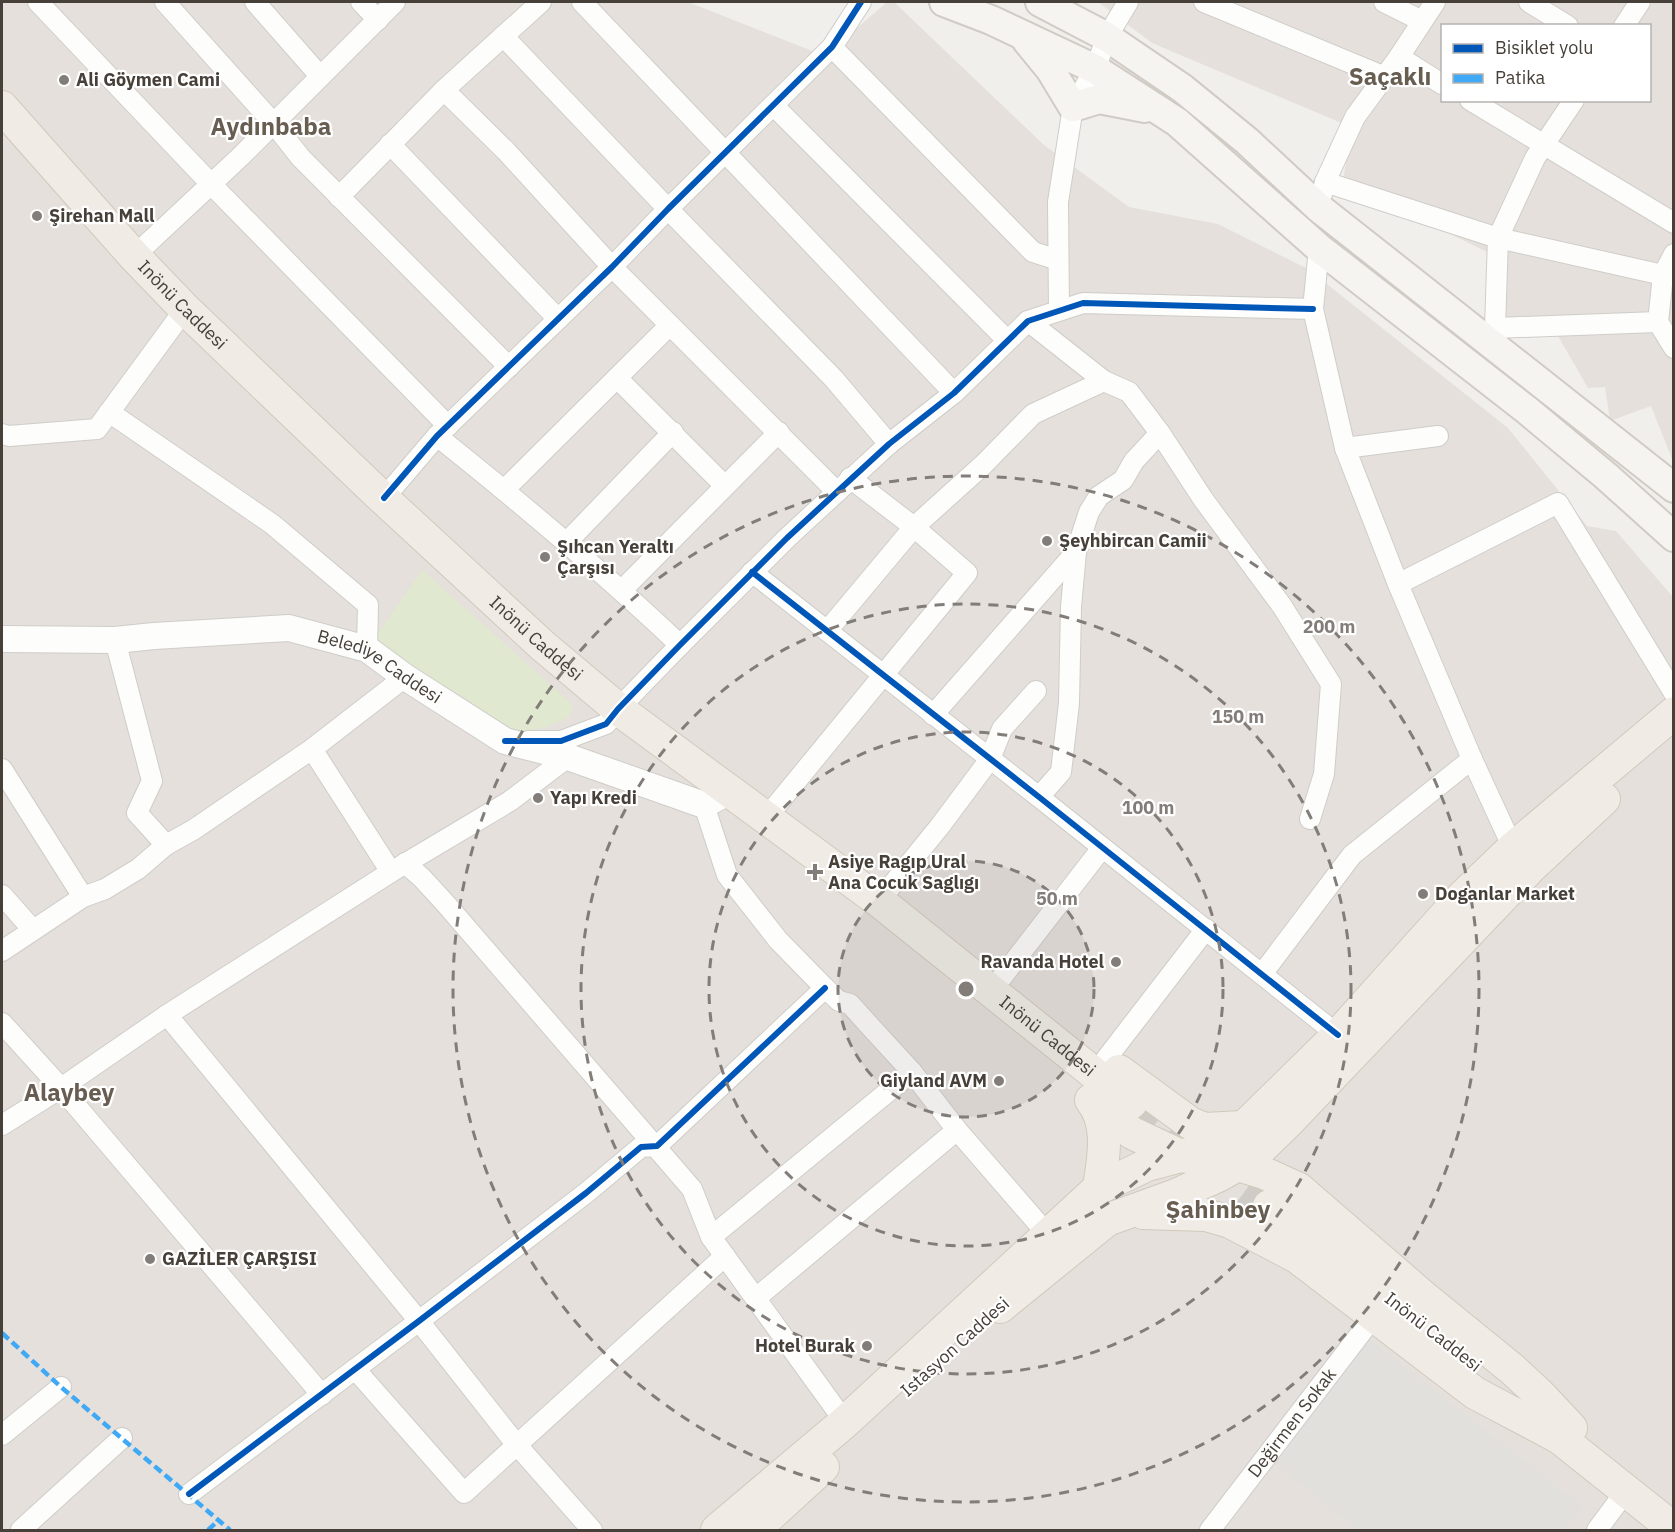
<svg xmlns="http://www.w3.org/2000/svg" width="1675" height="1532" viewBox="0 0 1675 1532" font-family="'IBM Plex Sans',sans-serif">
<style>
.residential{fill:#e5e0db;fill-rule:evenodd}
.green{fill:#e0e8cf}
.parking{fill:#e2e0dd}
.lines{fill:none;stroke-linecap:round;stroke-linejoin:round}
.primary-tunnel{stroke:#cfccc8;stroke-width:32;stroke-dasharray:32 16;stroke-linecap:butt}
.minor-casing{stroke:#cfcdca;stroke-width:22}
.tertiary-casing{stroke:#cfcdca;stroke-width:28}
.secondary-casing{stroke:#d0cbc4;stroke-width:32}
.primary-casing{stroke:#d1c9bc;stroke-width:34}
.minor{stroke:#fdfdfc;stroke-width:20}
.tertiary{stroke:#fdfdfc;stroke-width:26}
.secondary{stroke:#f6f4f1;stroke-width:28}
.primary{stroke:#f0ece5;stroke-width:32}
.quiet{stroke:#3fa9f5;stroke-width:4.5;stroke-dasharray:9 4.5;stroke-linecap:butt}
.cycleway-casing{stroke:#fff;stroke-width:10}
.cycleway{stroke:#0057b8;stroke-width:6}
.ring{fill:none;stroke:#827d78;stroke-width:3;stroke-dasharray:10 8}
.poi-dot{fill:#827d78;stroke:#fff;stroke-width:2}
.labels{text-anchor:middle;stroke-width:4.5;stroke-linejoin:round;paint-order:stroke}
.poi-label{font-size:18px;font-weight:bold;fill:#464039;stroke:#fff;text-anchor:start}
.street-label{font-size:18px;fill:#464039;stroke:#fff}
.district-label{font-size:24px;font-weight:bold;fill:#685d51;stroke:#fff}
.centre{fill:#827d78;stroke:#fff;stroke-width:3}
.ring-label{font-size:18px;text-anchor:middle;font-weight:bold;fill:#827d78;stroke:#fff;stroke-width:4.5;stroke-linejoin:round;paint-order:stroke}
</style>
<rect width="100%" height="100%" fill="#f1efec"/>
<g class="residential">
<path d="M 2,2 L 688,2 L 825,56 L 887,2 L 894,2 L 1044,145 L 1129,207 L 1218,224 L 1308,269 L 1508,428 L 1587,526 L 1616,531 L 1673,597 L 1673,1530 L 2,1530 Z"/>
<path d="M 1098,2 L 1673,2 L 1673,458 L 1672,459 L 1651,406 L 1610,421 L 1605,387 L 1588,388 L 1558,336 L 1495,327 L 1497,257 L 1343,181 L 1351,127 L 1152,43 ZM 1442,26 L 1650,26 L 1650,100 L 1442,100 Z"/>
</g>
<path class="green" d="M 422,570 L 573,705 L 569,717 L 545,728 L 517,731 L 394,660 L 371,644 Z"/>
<path class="parking" d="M 1368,1338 L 1584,1507 L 1563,1530 L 1358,1530 L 1272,1462 Z"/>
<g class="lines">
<path class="primary-tunnel" d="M 1131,1103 L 1269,1206"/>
<defs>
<g id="minor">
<path d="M 38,2 L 211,184 L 448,426"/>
<path d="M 165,2 L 274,124 L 301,158 L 509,367"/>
<path d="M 255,2 L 320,76"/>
<path d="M 361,2 L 378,20"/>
<path d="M 582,2 L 954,393"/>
<path d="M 1204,2 L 1385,77"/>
<path d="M 1384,2 L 1422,21"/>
<path d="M 1529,2 L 1568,26"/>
<path d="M 1624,26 L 1640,2"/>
<path d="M 503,36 L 668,209 L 834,379 L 889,444"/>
<path d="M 832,47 L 1033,252 L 1058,260"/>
<path d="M 1399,57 L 1442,84"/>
<path d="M 444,90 L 506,151 L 612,267 L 836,491"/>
<path d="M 1470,100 L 1674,223"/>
<path d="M 774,106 L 1007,340"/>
<path d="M 390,144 L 558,319"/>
<path d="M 1325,182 L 1498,238 L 1663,275"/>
<path d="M 1322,194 L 1325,182 L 1355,117 L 1399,57 L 1435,2"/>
<path d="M 339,197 L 444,90 L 541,2"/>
<path d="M 1319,248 L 1313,309 L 1345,448 L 1398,584 L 1472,759 L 1513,848 L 1519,853"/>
<path d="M 1674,254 L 1663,275 L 1658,322 L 1674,348"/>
<path d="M 134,256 L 240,157 L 395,2"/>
<path d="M 1059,310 L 1058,202 L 1073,107 L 1095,69 L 1107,37 L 1128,2"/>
<path d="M 1028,321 L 1104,381 L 1129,392 L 1160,433 L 1203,499 L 1282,606 L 1331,684 L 1324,774 L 1310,819"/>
<path d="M 1495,328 L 1658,322"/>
<path d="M 1498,348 L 1495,328 L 1498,238 L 1535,158 L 1574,100"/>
<path d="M 617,378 L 725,486"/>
<path d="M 109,412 L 272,524 L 368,605 L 367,649"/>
<path d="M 2,434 L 9,436 L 97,429 L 185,309"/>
<path d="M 437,436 C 521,503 602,571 680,645"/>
<path d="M 1345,448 L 1438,436"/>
<path d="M 504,490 L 670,325"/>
<path d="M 384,498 L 437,436 L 612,267 L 668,209 L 832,47 L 861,2"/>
<path d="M 567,542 L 673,432"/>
<path d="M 752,572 L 1039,797 L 1338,1035"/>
<path d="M 1398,584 L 1558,503 L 1674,693"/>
<path d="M 622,590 L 779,432"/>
<path d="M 827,631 L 914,527 L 984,464 L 1033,414 L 1104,381"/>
<path d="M 115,640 L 152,781 L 137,813 L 166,845"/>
<path d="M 933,715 L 1076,552"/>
<path d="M 528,741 L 561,741 L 606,724 L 618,709 L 680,645 L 787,538 L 889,444 L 954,393 L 1028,321 L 1083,303 L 1313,309"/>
<path d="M 312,749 L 391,872"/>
<path d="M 2,769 L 83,897"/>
<path d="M 1039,797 L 1061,772 L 1069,703 L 1071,607 L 1076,552 L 1089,512 L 1099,496 L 1123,480 L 1134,461 L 1160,433"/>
<path d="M 704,805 L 727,875 L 778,940 L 825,988 L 839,1001 L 850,1004 L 868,1024 L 912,1072 L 957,1130 L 1048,1235"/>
<path d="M 766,818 L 967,573 L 914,527 L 850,478"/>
<path d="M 405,863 L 422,878 L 445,903 L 692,1189 L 711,1237 L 845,1422"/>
<path d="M 2,895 L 33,930"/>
<path d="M 879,901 L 940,826 L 990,759 L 1002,729 L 1036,691"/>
<path d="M 2,951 L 83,897 L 105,889 L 138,869 L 166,845 L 193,830 L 312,749 L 405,677"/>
<path d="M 1262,974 L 1352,855 L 1472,759"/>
<path d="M 1002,977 L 1102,848"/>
<path d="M 167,1015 L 419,1321 L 516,1444 L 592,1530"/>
<path d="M 2,1023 L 61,1088 L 322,1395"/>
<path d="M 1106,1059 L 1206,929"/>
<path d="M 2,1125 L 61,1088 L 167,1015 L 391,872 L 510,801 L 568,757"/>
<path d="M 711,1237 L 912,1072"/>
<path d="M 756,1298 L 957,1130"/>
<path d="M 355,1369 L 464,1493 L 725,1256"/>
<path d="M 2,1435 L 61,1387"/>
<path d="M 189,1494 L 419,1321 L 586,1193 L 641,1147 L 657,1146 L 825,988"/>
<path d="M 21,1530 L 122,1438"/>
<path id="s1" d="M 1210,1530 L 1374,1316"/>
<path d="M 1597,1530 L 1626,1491"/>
</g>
<g id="tertiary">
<path id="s2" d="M 2,639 L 115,640 L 154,636 L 289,628 L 367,649 L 405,677 L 505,741 L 568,757 L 704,805 L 730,791"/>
</g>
<g id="secondary">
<path d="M 944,2 L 991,20 L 1095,69 L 1177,122 L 1319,248 L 1528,411 L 1606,476 L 1674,537"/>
<path d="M 1040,2 L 1107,37 L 1182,88 L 1247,141 L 1319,208 L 1674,488"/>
<path d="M 1027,41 L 1050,69 L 1073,107 L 1099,99 L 1145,108"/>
</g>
<g id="primary">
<path id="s3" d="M 2,107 L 134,256 L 185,309 L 375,491 L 543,646 L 618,709 L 879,901 L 1131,1103"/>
<path d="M 1119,1071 L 1190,1123 L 1205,1129 L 1243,1127"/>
<path d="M 1091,1100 C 1111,1124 1103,1160 1099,1188"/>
<path d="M 1100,1110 L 1132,1133 L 1181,1156 L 1238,1165 L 1264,1173 L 1299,1189 L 1426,1299 L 1512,1369 L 1539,1394 L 1571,1428"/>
<path d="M 1269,1206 L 1442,1338"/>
<path d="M 1143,1213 L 1206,1215 L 1230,1222 L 1297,1257 L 1475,1393 L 1560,1438"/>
<path d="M 1000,1307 L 1107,1220 L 1176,1195 L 1220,1175 L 1253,1156 L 1289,1121 L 1532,866 L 1604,799"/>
<path d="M 1544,1419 L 1561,1439 L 1674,1529"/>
<path d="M 717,1530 L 845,1422 L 1099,1188 L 1147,1165 L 1214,1147 L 1234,1137 L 1338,1035 L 1460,899 L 1513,848 L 1674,713"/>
<path d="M 754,1530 L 823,1467"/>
</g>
</defs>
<use href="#minor" class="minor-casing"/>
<use href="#tertiary" class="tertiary-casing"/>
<use href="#secondary" class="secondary-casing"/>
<use href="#primary" class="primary-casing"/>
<use href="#minor" class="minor"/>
<use href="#tertiary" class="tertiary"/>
<use href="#secondary" class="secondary"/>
<use href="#primary" class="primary"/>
<g class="quiet">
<path d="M 2,1333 L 61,1387 L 230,1530"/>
<path d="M 208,1530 L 219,1520"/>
</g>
<defs>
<g id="cycleway">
<path d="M 384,498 L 437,436 L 612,267 L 668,209 L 832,47 L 861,2"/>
<path d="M 752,572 L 1039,797 L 1338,1035"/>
<path d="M 505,741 L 561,741 L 606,724 L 618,709 L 680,645 L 787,538 L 889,444 L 954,393 L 1028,321 L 1083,303 L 1313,309"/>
<path d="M 189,1494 L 419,1321 L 586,1193 L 641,1147 L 657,1146 L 825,988"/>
</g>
</defs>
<use href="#cycleway" class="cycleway-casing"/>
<use href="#cycleway" class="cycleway"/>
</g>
<circle cx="966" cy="989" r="128" fill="#827d78" fill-opacity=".12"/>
<g class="ring">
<circle cx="966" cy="989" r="128"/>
<circle cx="966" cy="989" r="257"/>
<circle cx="966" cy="989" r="385"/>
<circle cx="966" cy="989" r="513"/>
</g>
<g class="poi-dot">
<circle cx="64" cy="80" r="6"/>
<circle cx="37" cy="216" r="6"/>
<circle cx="1047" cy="541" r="6"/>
<circle cx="545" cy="557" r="6"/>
<circle cx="538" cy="798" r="6"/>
<path d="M812 863h6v6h6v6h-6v6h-6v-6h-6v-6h6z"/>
<circle cx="1423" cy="894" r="6"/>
<circle cx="1116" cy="962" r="6"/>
<circle cx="999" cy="1081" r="6"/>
<circle cx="150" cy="1259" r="6"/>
<circle cx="867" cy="1346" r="6"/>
</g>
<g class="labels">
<g class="poi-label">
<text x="76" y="86">Ali Göymen Cami</text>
<text x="49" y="222">Şirehan Mall</text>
<text x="1059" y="547">Şeyhbircan Camii</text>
<text x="557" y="553">Şıhcan Yeraltı<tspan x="557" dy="21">Çarşısı</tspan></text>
<text x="550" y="804">Yapı Kredi</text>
<text x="828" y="868">Asiye Ragıp Ural<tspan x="828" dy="21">Ana Cocuk Saglıgı</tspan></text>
<text x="1435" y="900">Doganlar Market</text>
<text x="1104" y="968" text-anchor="end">Ravanda Hotel</text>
<text x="987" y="1087" text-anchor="end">Giyland AVM</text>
<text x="162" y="1265">GAZİLER ÇARŞISI</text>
<text x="855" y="1352" text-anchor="end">Hotel Burak</text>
</g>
<g class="street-label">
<text dy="6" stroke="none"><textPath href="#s3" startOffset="268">Inönü Caddesi</textPath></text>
<text dy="6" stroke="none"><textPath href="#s3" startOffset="754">Inönü Caddesi</textPath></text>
<text dy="6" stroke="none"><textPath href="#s2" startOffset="387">Belediye Caddesi</textPath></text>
<text dy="6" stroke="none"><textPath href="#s3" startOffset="1402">Inönü Caddesi</textPath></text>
<text transform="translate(1433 1332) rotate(38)" y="6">Inönü Caddesi</text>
<text transform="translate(955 1347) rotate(-42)" y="6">Istasyon Caddesi</text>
<text dy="6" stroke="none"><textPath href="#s1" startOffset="135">Değirmen Sokak</textPath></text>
</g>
<g class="district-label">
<text x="1390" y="85">Saçaklı</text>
<text x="271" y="135">Aydınbaba</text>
<text x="69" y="1101">Alaybey</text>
<text x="1218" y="1218">Şahinbey</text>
</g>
</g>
<circle cx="966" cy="989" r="9" class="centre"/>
<g class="ring-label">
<text x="1329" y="633">200 m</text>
<text x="1238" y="723">150 m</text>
<text x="1148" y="814">100 m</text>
<text x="1057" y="905">50 m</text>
</g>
<rect width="1675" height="1532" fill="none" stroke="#464039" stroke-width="6"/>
<rect x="1441" y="24" width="210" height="78" fill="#ffffff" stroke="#b5b3b0" stroke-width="1.5"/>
<rect x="1453" y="44" width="30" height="9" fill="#0057b8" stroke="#b5b3b0" stroke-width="1.5"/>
<text x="1495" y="54" font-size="18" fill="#464039">Bisiklet yolu</text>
<rect x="1453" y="74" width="30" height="9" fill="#3fa9f5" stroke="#b5b3b0" stroke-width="1.5"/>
<text x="1495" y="84" font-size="18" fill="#464039">Patika</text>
</svg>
